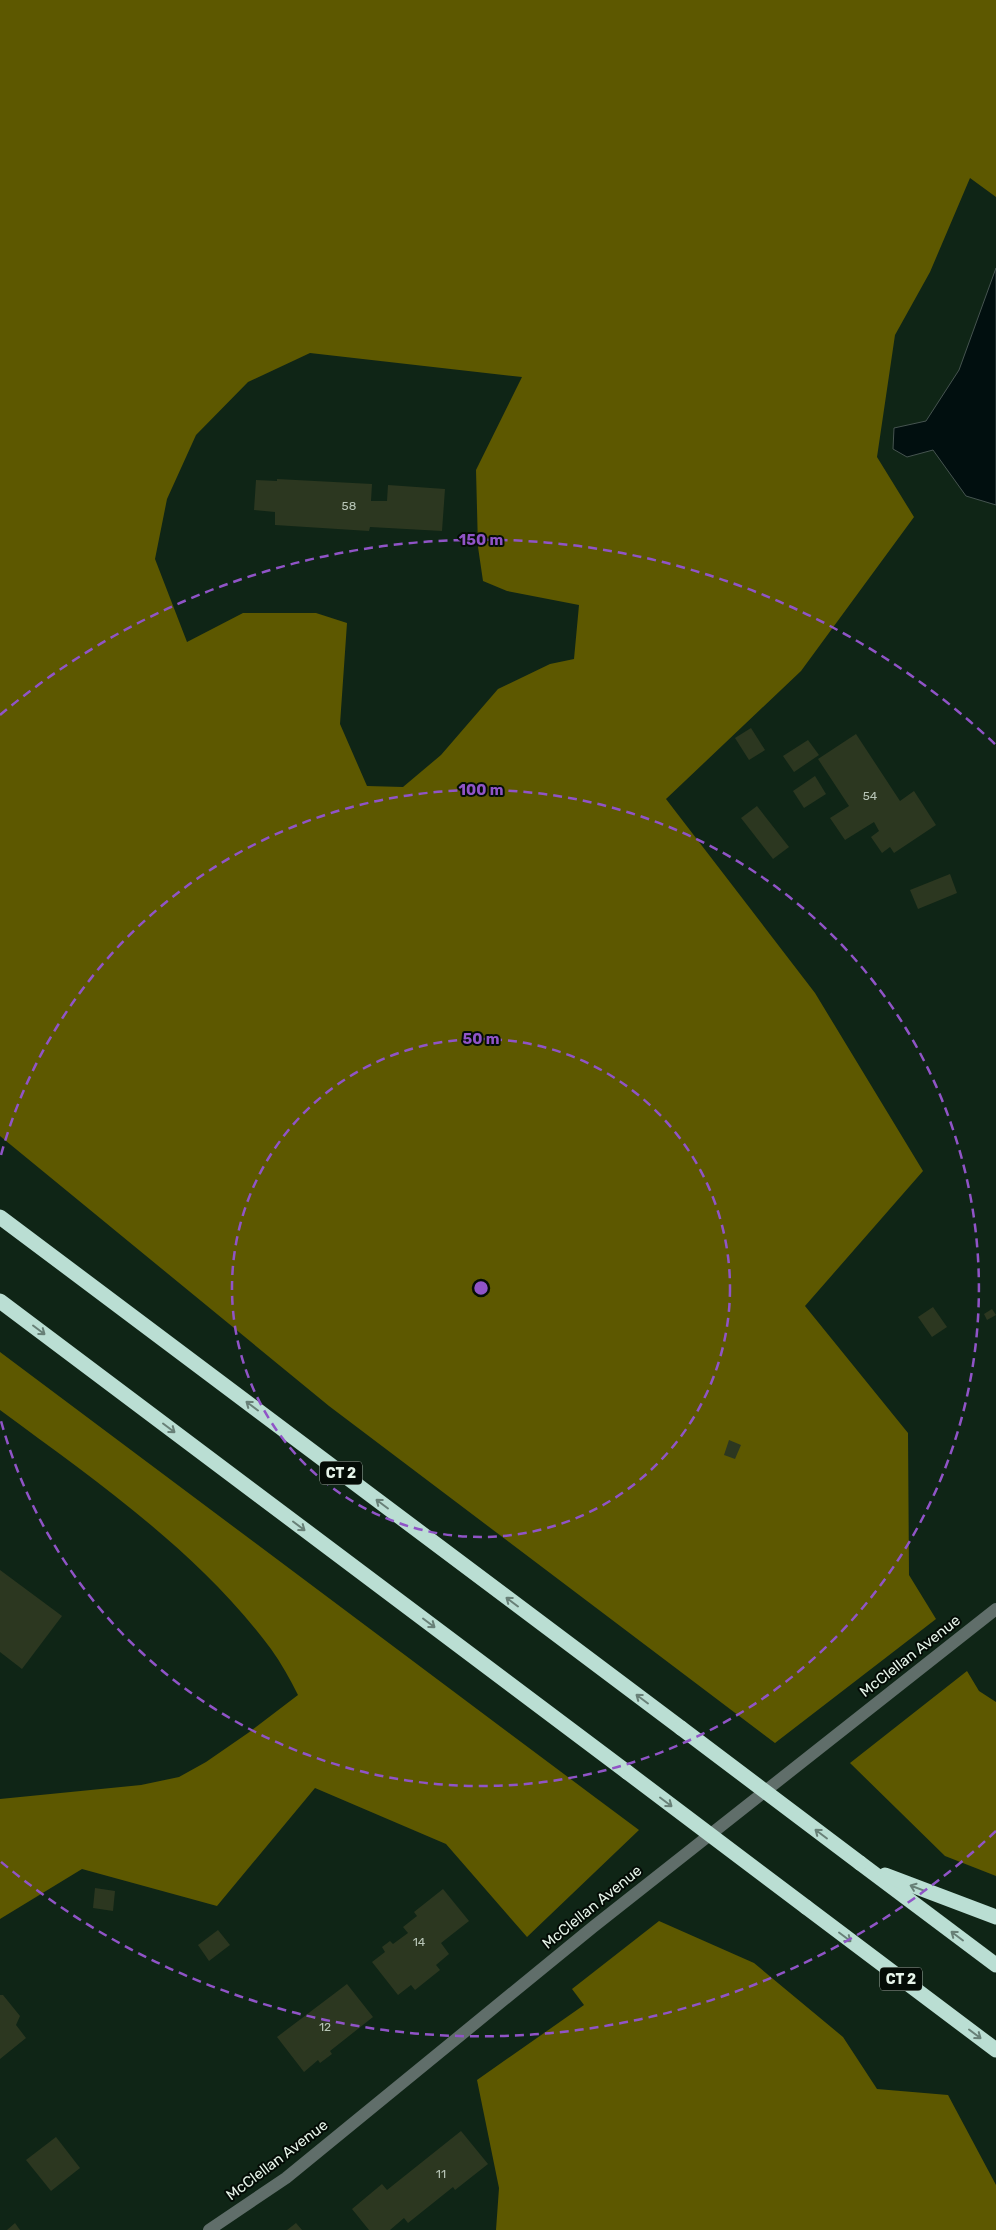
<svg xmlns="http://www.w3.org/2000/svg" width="996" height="2230" viewBox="0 0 996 2230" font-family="Rubik,sans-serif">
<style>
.forest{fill:#5d5800;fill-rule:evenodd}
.water{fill:#010f0f;stroke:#465450}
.building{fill:#2c3720}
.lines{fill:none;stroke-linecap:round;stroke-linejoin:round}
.minor{stroke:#606e6a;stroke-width:12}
.highway{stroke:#baded3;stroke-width:15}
.highway-bridge{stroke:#baded3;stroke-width:15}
.oneway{stroke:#688077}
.ring{fill:none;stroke:#9054c7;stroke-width:2.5;stroke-dasharray:9 6}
.labels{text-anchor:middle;stroke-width:4;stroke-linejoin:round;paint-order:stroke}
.number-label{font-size:12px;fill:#b8c5b7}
.shield{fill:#040c06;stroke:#a2aea5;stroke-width:1}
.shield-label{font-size:14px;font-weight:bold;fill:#e6f4e9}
.street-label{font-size:15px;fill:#e6f4e9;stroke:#040c06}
.centre{fill:#9054c7;stroke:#040c06;stroke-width:2.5}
.ring-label{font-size:15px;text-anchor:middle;font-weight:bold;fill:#9054c7;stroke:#040c06;stroke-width:4;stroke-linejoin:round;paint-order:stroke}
</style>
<rect width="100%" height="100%" fill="#0f2516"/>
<g class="forest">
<path d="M 0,0 L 996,0 L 996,197 L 970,178 L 930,272 L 895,335 L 877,457 L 914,517 L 801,671 L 666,799 L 815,993 L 923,1171 L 805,1306 L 908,1433 L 909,1575 L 936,1619 L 775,1743 L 329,1406 L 0,1136 ZM 310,353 L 522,377 L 476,470 L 478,547 L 483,581 L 507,591 L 579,605 L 574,659 L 550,664 L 498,689 L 441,755 L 403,787 L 367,786 L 340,724 L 347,623 L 316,613 L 243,613 L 187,642 L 155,559 L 167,499 L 196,435 L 248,382 Z"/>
<path d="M 0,1352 L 596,1798 L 639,1830 L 527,1937 L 446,1844 L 315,1788 L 217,1906 L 82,1869 L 0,1919 L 0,1799 L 141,1785 L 179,1777 L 206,1762 L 248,1733 L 298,1695 C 290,1679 281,1663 271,1649 C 198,1551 96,1481 0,1410 Z"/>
<path d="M 967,1671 L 979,1691 L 996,1702 L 996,1876 L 945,1856 L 850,1763 Z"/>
<path d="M 659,1921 L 754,1963 L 843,2037 L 877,2089 L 948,2095 L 996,2185 L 996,2230 L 496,2230 L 499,2188 L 477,2080 L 584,2005 L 572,1989 Z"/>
</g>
<path class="water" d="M 996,268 L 996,505 L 966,496 L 933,450 L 907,457 L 893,449 L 894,428 L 926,421 L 959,370 Z"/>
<g class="building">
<path d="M 277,479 L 372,484 L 371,501 L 387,501 L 388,485 L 445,489 L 442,531 L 370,527 L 369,531 L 275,525 L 275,512 L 254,510 L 256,480 L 277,481 Z"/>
<path d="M 751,728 L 765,750 L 749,760 L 735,738 Z"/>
<path d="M 856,734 L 900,801 L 914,791 L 936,825 L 894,853 L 890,847 L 882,853 L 871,837 L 879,831 L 874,822 L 845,840 L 830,818 L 849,806 L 818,759 Z"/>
<path d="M 808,740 L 819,755 L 794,772 L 783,756 Z"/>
<path d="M 815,776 L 826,794 L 804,808 L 793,791 Z"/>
<path d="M 757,806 L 789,847 L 773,859 L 741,818 Z"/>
<path d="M 950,874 L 957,893 L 918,909 L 910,890 Z"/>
<path d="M 933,1307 L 947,1327 L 932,1337 L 918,1317 Z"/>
<path d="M 992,1309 L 996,1315 L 987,1320 L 984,1314 Z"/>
<path d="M 729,1440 L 741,1445 L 735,1459 L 724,1455 Z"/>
<path d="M 0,1570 L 62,1616 L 22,1669 L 0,1652 Z"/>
<path d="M 95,1888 L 115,1891 L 113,1911 L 93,1908 Z"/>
<path d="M 443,1889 L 469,1921 L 441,1943 L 449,1954 L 436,1965 L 440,1970 L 415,1990 L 411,1985 L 398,1995 L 372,1962 L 385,1952 L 382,1947 L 390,1941 L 393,1944 L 408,1933 L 403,1927 L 417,1916 L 414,1912 Z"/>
<path d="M 218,1930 L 230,1945 L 209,1961 L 198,1945 Z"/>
<path d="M 347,1984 L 373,2017 L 330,2051 L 332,2054 L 320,2063 L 318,2060 L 304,2072 L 277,2037 Z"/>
<path d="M 0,1995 L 3,1995 L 20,2016 L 16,2025 L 26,2038 L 0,2059 Z"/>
<path d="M 461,2131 L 488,2164 L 455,2190 L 453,2187 L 408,2223 L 404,2218 L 390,2230 L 369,2230 L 352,2209 L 382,2184 L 387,2190 Z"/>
<path d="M 56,2137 L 80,2168 L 51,2191 L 26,2160 Z"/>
<path d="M 15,2223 L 20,2230 L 7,2230 Z"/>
<path d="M 296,2223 L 302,2230 L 287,2230 Z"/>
</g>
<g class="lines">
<path class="minor" d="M 209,2230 L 286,2178 L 593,1927 L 996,1609"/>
<g class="highway">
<path d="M 0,1217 L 681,1728"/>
<path d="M 0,1301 L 627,1772"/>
<path d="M 860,1863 L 996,1965"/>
<path d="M 885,1875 L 996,1917"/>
<path d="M 806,1907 L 996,2050"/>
</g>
<g class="highway-bridge">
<path d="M 681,1728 L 860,1863"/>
<path d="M 627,1772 L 806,1907"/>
</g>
</g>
<defs><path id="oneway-shaft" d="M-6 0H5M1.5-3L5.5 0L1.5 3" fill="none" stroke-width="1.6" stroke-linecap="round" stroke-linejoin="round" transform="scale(1.25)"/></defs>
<g class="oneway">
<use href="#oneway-shaft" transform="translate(39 1330) rotate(37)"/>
<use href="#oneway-shaft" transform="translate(252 1406) rotate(-143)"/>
<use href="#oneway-shaft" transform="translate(169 1428) rotate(37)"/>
<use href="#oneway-shaft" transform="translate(382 1504) rotate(-143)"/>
<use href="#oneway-shaft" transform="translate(299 1526) rotate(37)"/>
<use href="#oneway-shaft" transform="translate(512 1602) rotate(-143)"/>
<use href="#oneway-shaft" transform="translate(429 1623) rotate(37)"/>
<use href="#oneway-shaft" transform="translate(642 1699) rotate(-143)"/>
<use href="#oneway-shaft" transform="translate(666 1802) rotate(37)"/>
<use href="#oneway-shaft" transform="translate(821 1834) rotate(-143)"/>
<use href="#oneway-shaft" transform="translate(917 1888) rotate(-159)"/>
<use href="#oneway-shaft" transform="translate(957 1936) rotate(-143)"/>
<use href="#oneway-shaft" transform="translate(845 1937) rotate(37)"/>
<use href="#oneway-shaft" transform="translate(975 2034) rotate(37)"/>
</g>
<g class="ring">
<circle cx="481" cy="1288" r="249"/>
<path d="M1 1155A498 498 0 1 1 1 1421"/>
<path d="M996 1831A748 748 0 0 1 0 1861M0 715A748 748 0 0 1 996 745"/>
</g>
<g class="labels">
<g class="number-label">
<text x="349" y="510">58</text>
<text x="870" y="800">54</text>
<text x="419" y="1946">14</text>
<text x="325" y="2031">12</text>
<text x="441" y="2178">11</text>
</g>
<g class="shield">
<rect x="320" y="1461.5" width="42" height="23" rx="4"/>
<rect x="880" y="1967.5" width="42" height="23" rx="4"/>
</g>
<g class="shield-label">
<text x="341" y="1478">CT 2</text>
<text x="901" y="1984">CT 2</text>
</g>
<g class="street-label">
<text transform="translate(910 1656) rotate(-38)" y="5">McClellan Avenue</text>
<text transform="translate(592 1907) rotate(-39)" y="5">McClellan Avenue</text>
<text transform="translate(277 2160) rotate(-37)" y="5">McClellan Avenue</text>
</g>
</g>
<circle cx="481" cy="1288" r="8" class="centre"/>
<g class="ring-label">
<text x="481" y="545">150 m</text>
<text x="481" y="795">100 m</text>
<text x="481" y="1044">50 m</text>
</g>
</svg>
